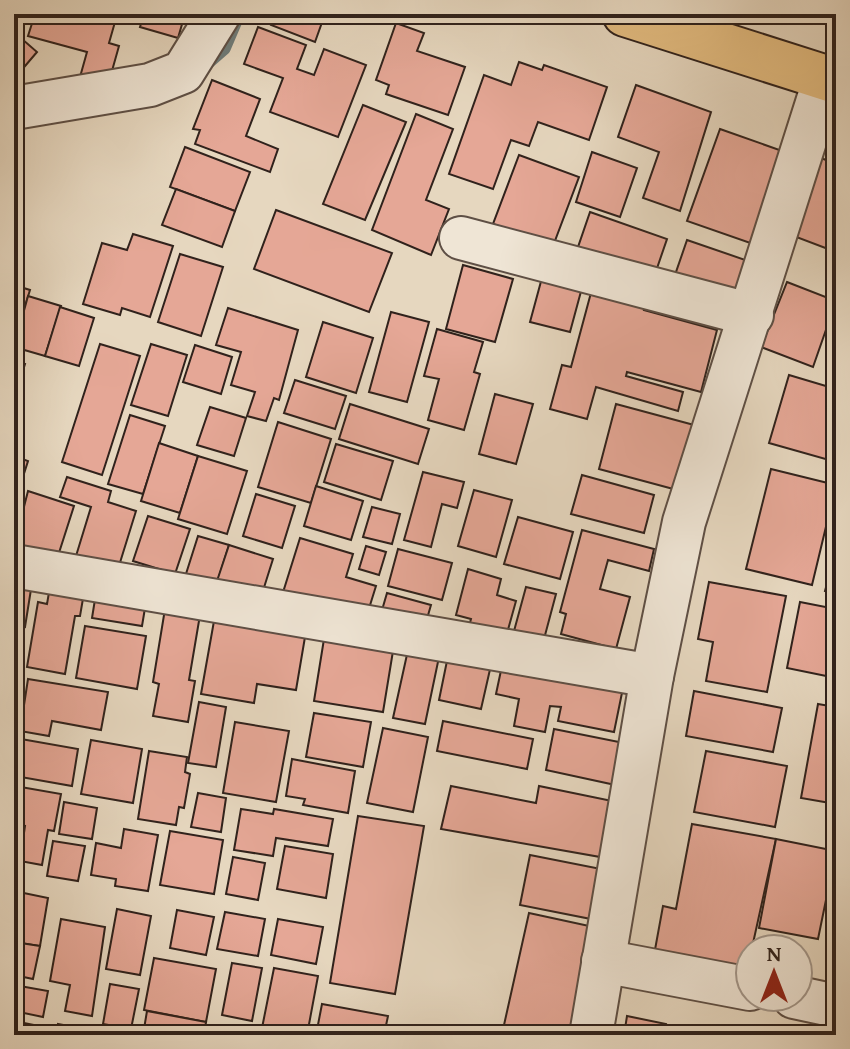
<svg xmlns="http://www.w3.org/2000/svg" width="850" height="1049" viewBox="0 0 850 1049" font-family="'Gentium Book Plus',serif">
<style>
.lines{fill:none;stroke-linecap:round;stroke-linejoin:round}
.stream{stroke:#6e7c7a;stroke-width:11}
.building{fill:#e5a796;stroke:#30221c;stroke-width:2}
.street-casing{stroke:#5e4f45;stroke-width:46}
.highway-casing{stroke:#30221c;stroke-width:48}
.street{stroke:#efe5d5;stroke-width:42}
.highway{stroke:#e3bc80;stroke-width:44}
</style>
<rect width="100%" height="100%" fill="#e6d7bf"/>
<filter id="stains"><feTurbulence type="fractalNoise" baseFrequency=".0025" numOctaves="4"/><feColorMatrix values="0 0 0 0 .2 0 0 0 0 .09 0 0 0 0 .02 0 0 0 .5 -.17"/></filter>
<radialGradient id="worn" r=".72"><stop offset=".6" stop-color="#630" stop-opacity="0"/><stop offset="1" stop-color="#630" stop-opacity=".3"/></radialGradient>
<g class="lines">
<path class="stream" d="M 209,63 L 225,49 L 240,14"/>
</g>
<g class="building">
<path d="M 35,14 L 89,14 L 115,22 L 109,43 L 119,46 L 108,85 L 80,77 L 87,52 L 28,36 Z"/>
<path d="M 144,14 L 185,14 L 178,38 L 140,27 Z"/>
<path d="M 275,14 L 325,14 L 315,42 L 271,25 Z"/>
<path d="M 396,23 L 424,33 L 417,51 L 465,67 L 448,115 L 386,94 L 389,85 L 376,80 Z"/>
<path d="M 258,27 L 306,45 L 297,69 L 314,75 L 324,49 L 366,65 L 338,137 L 270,112 L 283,78 L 244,64 Z"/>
<path d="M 14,32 L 37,52 L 14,79 Z"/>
<path d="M 519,62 L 542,70 L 544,65 L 607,87 L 589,140 L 538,122 L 529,146 L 511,140 L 493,189 L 449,174 L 484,75 L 511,85 Z"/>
<path d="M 212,80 L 260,99 L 246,136 L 278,149 L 270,172 L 195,144 L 200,130 L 193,129 Z"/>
<path d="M 636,85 L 711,112 L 680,211 L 643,198 L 659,152 L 618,137 Z"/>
<path d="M 363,105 L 406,122 L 365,220 L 323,204 Z"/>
<path d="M 416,114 L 453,129 L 426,200 L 449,209 L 431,255 L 372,230 Z"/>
<path d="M 720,129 L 788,153 L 756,245 L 687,221 Z"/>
<path d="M 185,147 L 250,172 L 235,211 L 170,187 Z"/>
<path d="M 592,152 L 637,168 L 620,217 L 576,202 Z"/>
<path d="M 519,155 L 579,177 L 553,246 L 493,224 Z"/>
<path d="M 821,158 L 836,164 L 836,252 L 791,235 Z"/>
<path d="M 176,189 L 235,211 L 222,247 L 162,225 Z"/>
<path d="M 276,210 L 392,253 L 369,312 L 254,269 Z"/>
<path d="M 590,212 L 667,239 L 654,277 L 577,250 Z"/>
<path d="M 133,234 L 173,246 L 150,317 L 122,308 L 120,315 L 83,304 L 102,243 L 127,250 Z"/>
<path d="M 687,240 L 754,263 L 741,298 L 675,275 Z"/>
<path d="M 180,254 L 223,267 L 201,336 L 158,322 Z"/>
<path d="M 463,265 L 513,279 L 495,342 L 446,329 Z"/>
<path d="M 543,274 L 583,284 L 570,332 L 530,322 Z"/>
<path d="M 787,282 L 836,301 L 813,367 L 761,347 Z"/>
<path d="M 14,285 L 30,290 L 14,342 Z"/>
<path d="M 592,289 L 646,304 L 644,310 L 717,330 L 701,392 L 627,372 L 626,376 L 683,392 L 678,411 L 596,387 L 587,419 L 550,409 L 562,365 L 571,367 Z"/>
<path d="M 28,296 L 61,306 L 45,356 L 14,347 Z"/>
<path d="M 60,307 L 94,318 L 79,366 L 45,356 Z"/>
<path d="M 228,308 L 298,330 L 279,400 L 274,398 L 266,421 L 247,416 L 255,392 L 231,385 L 241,352 L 216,345 Z"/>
<path d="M 391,312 L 429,322 L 407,402 L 369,392 Z"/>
<path d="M 323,322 L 373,338 L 356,393 L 306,377 Z"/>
<path d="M 437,329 L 483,342 L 474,372 L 480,374 L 464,430 L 428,420 L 439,379 L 424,376 Z"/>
<path d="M 100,344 L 140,356 L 102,475 L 62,462 Z"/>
<path d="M 151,344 L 187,355 L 168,416 L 131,405 Z"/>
<path d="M 195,345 L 232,357 L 221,394 L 183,382 Z"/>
<path d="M 14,361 L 25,364 L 14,400 Z"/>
<path d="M 789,375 L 836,389 L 836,462 L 769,443 Z"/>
<path d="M 295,380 L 346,396 L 335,429 L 284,413 Z"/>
<path d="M 495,394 L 533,404 L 516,464 L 479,454 Z"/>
<path d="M 350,404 L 429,429 L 418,464 L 339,439 Z"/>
<path d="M 616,404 L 694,425 L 677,490 L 599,469 Z"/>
<path d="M 210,407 L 246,418 L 234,456 L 197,445 Z"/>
<path d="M 130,415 L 165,426 L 143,494 L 108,484 Z"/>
<path d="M 278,422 L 331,439 L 311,503 L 258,487 Z"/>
<path d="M 159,443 L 198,456 L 180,513 L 141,501 Z"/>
<path d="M 336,444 L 393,461 L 381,500 L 324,482 Z"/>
<path d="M 14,456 L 28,461 L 14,505 Z"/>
<path d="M 198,456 L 247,471 L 227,534 L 178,519 Z"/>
<path d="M 771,469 L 836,485 L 812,585 L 746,569 Z"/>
<path d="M 423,472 L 464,482 L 457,508 L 442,504 L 431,547 L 404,540 Z"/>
<path d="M 582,475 L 654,495 L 644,533 L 571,514 Z"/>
<path d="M 67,477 L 111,491 L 108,502 L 136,511 L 118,569 L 76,556 L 91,507 L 60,497 Z"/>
<path d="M 316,486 L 363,501 L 351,540 L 304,526 Z"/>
<path d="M 474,490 L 512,500 L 496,557 L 458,546 Z"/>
<path d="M 28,491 L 74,506 L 57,559 L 14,546 Z"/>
<path d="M 256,494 L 295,506 L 282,548 L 243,536 Z"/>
<path d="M 372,507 L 400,514 L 392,544 L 363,537 Z"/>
<path d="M 148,516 L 190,529 L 175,574 L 133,561 Z"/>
<path d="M 518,517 L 573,532 L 560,579 L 504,564 Z"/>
<path d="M 582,530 L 654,549 L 649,571 L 608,560 L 600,589 L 630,597 L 616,649 L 561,634 L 566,614 L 560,612 Z"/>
<path d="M 198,536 L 229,545 L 216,586 L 185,577 Z"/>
<path d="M 300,538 L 353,554 L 346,577 L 376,586 L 366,618 L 280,602 Z"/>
<path d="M 229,545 L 273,559 L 261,597 L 216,584 Z"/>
<path d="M 366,546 L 386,552 L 379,575 L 359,569 Z"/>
<path d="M 398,549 L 452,563 L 442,600 L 388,586 Z"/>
<path d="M 834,557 L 836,557 L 836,594 L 825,591 Z"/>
<path d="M 468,569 L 501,579 L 497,595 L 516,601 L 504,644 L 467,634 L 471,619 L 456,615 Z"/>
<path d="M 14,580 L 32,583 L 25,627 L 14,625 Z"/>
<path d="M 51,581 L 85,587 L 80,616 L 75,616 L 65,674 L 27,667 L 38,602 L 47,604 Z"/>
<path d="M 709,582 L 786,596 L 767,692 L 706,681 L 713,642 L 698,639 Z"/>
<path d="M 97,587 L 147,596 L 142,626 L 92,618 Z"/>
<path d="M 526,587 L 556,594 L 544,639 L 514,631 Z"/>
<path d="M 387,593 L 431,605 L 424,629 L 380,617 Z"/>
<path d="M 800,602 L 836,609 L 836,678 L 787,668 Z"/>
<path d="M 165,609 L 200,615 L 189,680 L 195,681 L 188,722 L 153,716 L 159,684 L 153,682 Z"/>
<path d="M 214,621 L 305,637 L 296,690 L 257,684 L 254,703 L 201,694 Z"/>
<path d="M 85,626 L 146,636 L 137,689 L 76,678 Z"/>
<path d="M 324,639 L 393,651 L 383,712 L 314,701 Z"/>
<path d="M 408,650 L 439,657 L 425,724 L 393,718 Z"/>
<path d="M 448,656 L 491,665 L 481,709 L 439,700 Z"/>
<path d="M 503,661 L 624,683 L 614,732 L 558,721 L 561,707 L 550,706 L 545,732 L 514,726 L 519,699 L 496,694 Z"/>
<path d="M 28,679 L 108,692 L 101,730 L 52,721 L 49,736 L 20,731 Z"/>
<path d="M 694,691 L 782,708 L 773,752 L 686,736 Z"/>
<path d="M 199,702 L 226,707 L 216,767 L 188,763 Z"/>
<path d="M 818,704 L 836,707 L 836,804 L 801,798 Z"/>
<path d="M 314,713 L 371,722 L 363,767 L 306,757 Z"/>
<path d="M 443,721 L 533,739 L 527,769 L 437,751 Z"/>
<path d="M 235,722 L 289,731 L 276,802 L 223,793 Z"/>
<path d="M 383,728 L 428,737 L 413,812 L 367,803 Z"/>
<path d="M 554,729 L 629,744 L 620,786 L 546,770 Z"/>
<path d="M 21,739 L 78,749 L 72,786 L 15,776 Z"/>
<path d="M 91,740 L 142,749 L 133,803 L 81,794 Z"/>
<path d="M 149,751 L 187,757 L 185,772 L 190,774 L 184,808 L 179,807 L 176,825 L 138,819 Z"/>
<path d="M 706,751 L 787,766 L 775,827 L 694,812 Z"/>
<path d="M 292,759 L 355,771 L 348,813 L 303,805 L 305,799 L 286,796 Z"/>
<path d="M 15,786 L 61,794 L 54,831 L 48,830 L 42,865 L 20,861 L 25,826 L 14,825 Z"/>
<path d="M 451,786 L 536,803 L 539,786 L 617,802 L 606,858 L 441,829 Z"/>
<path d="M 198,793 L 226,798 L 221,832 L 191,827 Z"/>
<path d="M 64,802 L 97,808 L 92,839 L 59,834 Z"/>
<path d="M 241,809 L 273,814 L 274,809 L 333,819 L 328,846 L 276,838 L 273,856 L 234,850 Z"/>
<path d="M 358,816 L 424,826 L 395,994 L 330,983 Z"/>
<path d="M 692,824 L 776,839 L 744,984 L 652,966 L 663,906 L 676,909 Z"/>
<path d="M 124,829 L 158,835 L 148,891 L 115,886 L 116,879 L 91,875 L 96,843 L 121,848 Z"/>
<path d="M 170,831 L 223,840 L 214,894 L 160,885 Z"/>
<path d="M 776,839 L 836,851 L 818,939 L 759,928 Z"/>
<path d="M 53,841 L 85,846 L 78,881 L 47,876 Z"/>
<path d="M 285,846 L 333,854 L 326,898 L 277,889 Z"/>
<path d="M 530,855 L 606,870 L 596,920 L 520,905 Z"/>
<path d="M 233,857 L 265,863 L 258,900 L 226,894 Z"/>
<path d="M 14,891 L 48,898 L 40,946 L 14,942 Z"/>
<path d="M 117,909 L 151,916 L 140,975 L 106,969 Z"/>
<path d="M 177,910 L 214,917 L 206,955 L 170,948 Z"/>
<path d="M 225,912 L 265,919 L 258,956 L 217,949 Z"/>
<path d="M 529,913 L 603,929 L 581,1035 L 552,1035 L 504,1025 Z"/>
<path d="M 61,919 L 105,927 L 92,1016 L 65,1011 L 70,985 L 50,981 Z"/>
<path d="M 278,919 L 323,927 L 316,964 L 271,955 Z"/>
<path d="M 14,942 L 40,946 L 33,979 L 14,975 Z"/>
<path d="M 154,958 L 216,969 L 206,1022 L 144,1010 Z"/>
<path d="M 232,963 L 262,968 L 252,1021 L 222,1015 Z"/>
<path d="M 274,968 L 318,976 L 307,1035 L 262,1028 Z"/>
<path d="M 110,984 L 139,989 L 131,1029 L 103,1024 Z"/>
<path d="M 14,985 L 48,991 L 43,1017 L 14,1011 Z"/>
<path d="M 322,1004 L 388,1016 L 384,1035 L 316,1035 Z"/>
<path d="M 147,1011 L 206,1022 L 204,1035 L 143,1035 Z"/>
<path d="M 627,1016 L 666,1024 L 664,1035 L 624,1035 Z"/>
<path d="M 14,1021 L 49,1028 L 48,1035 L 14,1035 Z"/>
<path d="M 58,1024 L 91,1030 L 91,1035 L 56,1035 Z"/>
<path d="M 707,1026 L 737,1032 L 737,1035 L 705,1035 Z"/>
</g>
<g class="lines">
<defs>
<g id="street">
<path d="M 14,108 L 150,85 L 183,72 L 219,14"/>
<path d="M 461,238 L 752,315"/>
<path d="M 14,566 L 652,676"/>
<path d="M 603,961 L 750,989"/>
<path d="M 794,997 L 836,1006"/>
<path d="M 591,1035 L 652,676 L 684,522 L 825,78"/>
</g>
<path id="highway" d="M 625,14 L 836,81"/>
</defs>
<use href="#street" class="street-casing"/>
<use href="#highway" class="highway-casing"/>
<use href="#street" class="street"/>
<use href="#highway" class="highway"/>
</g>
<rect width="850" height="1049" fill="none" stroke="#e6d7bf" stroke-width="48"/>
<rect x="16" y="16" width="818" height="1017" fill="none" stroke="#30221c" stroke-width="4"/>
<rect x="24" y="24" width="802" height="1001" fill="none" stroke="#30221c" stroke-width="2"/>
<g transform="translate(774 973)"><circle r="38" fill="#efe5d5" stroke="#a3978b" stroke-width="2"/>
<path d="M0-6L14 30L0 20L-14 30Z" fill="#8f2418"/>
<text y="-12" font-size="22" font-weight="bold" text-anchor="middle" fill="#30221c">N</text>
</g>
<rect width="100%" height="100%" filter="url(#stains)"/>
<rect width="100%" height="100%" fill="url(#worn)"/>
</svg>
